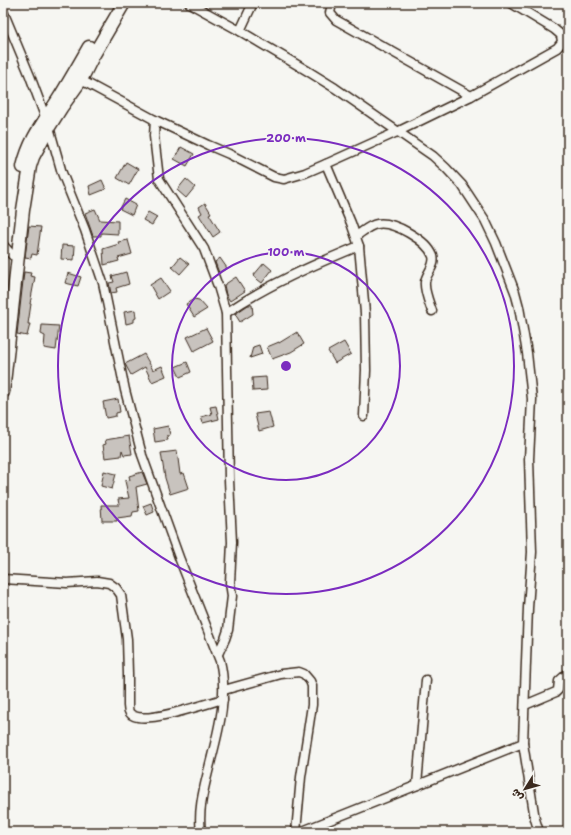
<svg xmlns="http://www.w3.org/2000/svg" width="571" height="835" viewBox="0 0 571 835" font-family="'Shantell Sans','Playpen Sans Arabic',sans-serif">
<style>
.building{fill:#c8c3be;stroke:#3b2a1e}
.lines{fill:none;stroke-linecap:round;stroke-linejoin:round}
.street-casing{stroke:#3b2a1e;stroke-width:11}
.secondary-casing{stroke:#3b2a1e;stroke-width:15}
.street{stroke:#f6f6f2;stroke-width:8}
.secondary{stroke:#f6f6f2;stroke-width:12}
.ring{fill:none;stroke:#7b2cbf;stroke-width:2}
.centre{fill:#7b2cbf;stroke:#f6f6f2;stroke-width:2}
.ring-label{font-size:12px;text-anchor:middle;font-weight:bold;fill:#7b2cbf;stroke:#f6f6f2;stroke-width:3.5;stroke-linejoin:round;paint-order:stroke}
</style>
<rect width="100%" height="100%" fill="#f6f6f2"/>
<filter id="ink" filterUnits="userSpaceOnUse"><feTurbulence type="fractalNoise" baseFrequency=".025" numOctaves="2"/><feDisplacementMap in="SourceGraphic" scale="8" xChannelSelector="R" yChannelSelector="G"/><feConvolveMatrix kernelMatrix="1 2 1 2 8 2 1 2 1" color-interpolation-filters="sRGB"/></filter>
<g filter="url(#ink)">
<g class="building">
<path d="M 181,147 L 194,154 L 187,166 L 174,159 Z"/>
<path d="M 126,162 L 138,169 L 129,185 L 117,178 Z"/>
<path d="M 186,179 L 195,187 L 186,198 L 177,190 Z"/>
<path d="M 102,180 L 106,189 L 91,195 L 89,186 Z"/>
<path d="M 125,199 L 136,205 L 132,215 L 120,209 Z"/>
<path d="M 205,203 L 211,213 L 209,214 L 220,232 L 213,237 L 199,215 L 202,213 L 199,207 Z"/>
<path d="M 95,209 L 100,220 L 118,221 L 118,234 L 101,233 L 101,236 L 93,236 L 85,213 Z"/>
<path d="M 148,212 L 157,217 L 152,225 L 143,220 Z"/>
<path d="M 29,226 L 41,227 L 37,255 L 32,254 L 31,258 L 25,257 Z"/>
<path d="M 128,240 L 132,254 L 118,258 L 119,261 L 104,265 L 103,249 L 119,244 L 118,242 Z"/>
<path d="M 62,245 L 75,246 L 74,260 L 61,259 Z"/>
<path d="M 180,257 L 189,264 L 180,274 L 172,267 Z"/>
<path d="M 220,258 L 227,268 L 219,273 L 215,262 Z"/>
<path d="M 264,263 L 272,270 L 262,283 L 253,276 Z"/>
<path d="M 24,272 L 31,273 L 30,276 L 35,277 L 30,304 L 31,304 L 28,324 L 30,324 L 27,336 L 17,334 Z"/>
<path d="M 126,272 L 129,284 L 116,288 L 117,292 L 111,293 L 109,283 L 114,282 L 112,276 Z"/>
<path d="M 68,273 L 81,277 L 78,286 L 65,283 Z"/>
<path d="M 236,277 L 245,291 L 230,301 L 226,295 L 224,285 Z"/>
<path d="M 161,278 L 170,291 L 158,299 L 150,285 Z"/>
<path d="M 194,299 L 199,300 L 207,309 L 194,317 L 186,304 Z"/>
<path d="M 248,305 L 252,305 L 253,314 L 240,322 L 235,314 Z"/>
<path d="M 135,310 L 136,318 L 134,319 L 134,322 L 126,324 L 124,312 Z"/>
<path d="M 42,325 L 59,326 L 56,350 L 44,348 L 45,336 L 41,334 Z"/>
<path d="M 206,328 L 213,341 L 194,351 L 187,337 Z"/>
<path d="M 297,332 L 304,344 L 291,352 L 272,359 L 267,347 L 279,342 L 279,343 Z"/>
<path d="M 344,342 L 351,354 L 335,363 L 328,351 Z"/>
<path d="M 259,345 L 262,354 L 250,358 L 253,347 Z"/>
<path d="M 144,354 L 153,370 L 162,366 L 166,376 L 152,382 L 145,367 L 131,375 L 125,364 Z"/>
<path d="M 187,362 L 191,372 L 180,377 L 175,367 Z"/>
<path d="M 266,377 L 267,390 L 253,391 L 252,378 Z"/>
<path d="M 118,399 L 120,412 L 116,413 L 116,416 L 106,418 L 103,402 Z"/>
<path d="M 216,406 L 219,419 L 203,423 L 201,417 L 212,414 L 210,407 Z"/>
<path d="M 269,412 L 273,427 L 259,431 L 255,414 Z"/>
<path d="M 168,426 L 170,435 L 167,436 L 168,440 L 155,442 L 153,429 Z"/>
<path d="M 129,436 L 132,454 L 124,455 L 122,450 L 121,456 L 105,458 L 103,445 L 106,444 L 105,440 Z"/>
<path d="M 177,451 L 180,474 L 184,473 L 189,488 L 170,494 L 165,478 L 161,453 Z"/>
<path d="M 104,471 L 116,474 L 112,489 L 101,486 Z"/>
<path d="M 142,472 L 147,484 L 136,487 L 139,511 L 133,512 L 132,516 L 117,518 L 117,521 L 102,521 L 101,505 L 119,505 L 118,499 L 129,498 L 125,481 L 130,480 L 129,476 Z"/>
<path d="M 151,503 L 154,512 L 147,515 L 143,506 Z"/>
</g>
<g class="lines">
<defs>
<g id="street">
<path d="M 189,3 L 240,31 L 306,70 L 335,88 L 433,156 L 446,168 L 462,185 L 485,220 L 496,243 L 515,292 L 519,307 L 527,353 L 532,399 L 529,459 L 532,552 L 528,608 L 523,743 L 300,832"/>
<path d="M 3,11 L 30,76 L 49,127 L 62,173 L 85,230 L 103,283 L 125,390 L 142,455 L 180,560 L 220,661 C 229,699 217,735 208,772 C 203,792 198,811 201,832"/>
<path d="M 240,31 L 253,3"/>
<path d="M 81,80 L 155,120 L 208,145 L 229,154 L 274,177 L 284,179 L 305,173 L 326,164 L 397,132 L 471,96 L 336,20 L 330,13 L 332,3"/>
<path d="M 471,96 L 557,48 L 562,42 L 561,35 L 554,29 L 511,3"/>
<path d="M 155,120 L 154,136 L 159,179 L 204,249 L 218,286 L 226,313 L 229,480 L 232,542 L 230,583 L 232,596 L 228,630 L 225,639 L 218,654"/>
<path d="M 326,164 L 351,223 L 359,246 L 365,313 L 366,370 L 364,416"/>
<path d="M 356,236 C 362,232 370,225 377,224 C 393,221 427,240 433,256 C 436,266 426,273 425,282 C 424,291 429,302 432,311"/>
<path d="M 3,245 L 12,255"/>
<path d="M 226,313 C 267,285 313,265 359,246"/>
<path d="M 3,579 L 67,583 L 97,581 L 109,583 L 116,588 L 121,595 L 127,639 L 128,674 L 128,706 C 128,711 129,714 134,716 C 150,723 205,704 223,699"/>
<path d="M 224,690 L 281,674 L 299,672 L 304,674 L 310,681 L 312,686 L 312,705 L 301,777 L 296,832"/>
<path d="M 525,705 L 556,692 L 558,690 L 559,681 L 568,673"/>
<path d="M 523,743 L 535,819 L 539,832"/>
<path d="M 417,785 L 426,680"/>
</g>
<g id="secondary">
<path d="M 23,167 C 30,137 45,121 61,95 C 70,80 80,63 89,47"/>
<path d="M 3,392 L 23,210 L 30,166 L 33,157 L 49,127 L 61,108 L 81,80 L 93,56 L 124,3"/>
</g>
</defs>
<use href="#street" class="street-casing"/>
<use href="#secondary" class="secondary-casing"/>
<use href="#street" class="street"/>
<use href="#secondary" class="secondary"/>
</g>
</g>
<g class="ring">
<circle cx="286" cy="366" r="114"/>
<circle cx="286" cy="366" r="228"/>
</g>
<circle cx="286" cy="366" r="6" class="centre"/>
<g class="ring-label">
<text x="286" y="142">200 m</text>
<text x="286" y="256">100 m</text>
</g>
<rect width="571" height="835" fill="none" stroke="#f6f6f2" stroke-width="16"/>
<rect x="8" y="8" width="555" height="819" fill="none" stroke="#3b2a1e" stroke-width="1.5" filter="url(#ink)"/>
<g transform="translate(525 789) rotate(233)" stroke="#f6f6f2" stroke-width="3" paint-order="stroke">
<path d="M0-3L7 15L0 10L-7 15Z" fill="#3b2a1e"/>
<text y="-6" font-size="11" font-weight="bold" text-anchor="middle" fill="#3b2a1e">ش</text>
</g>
</svg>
